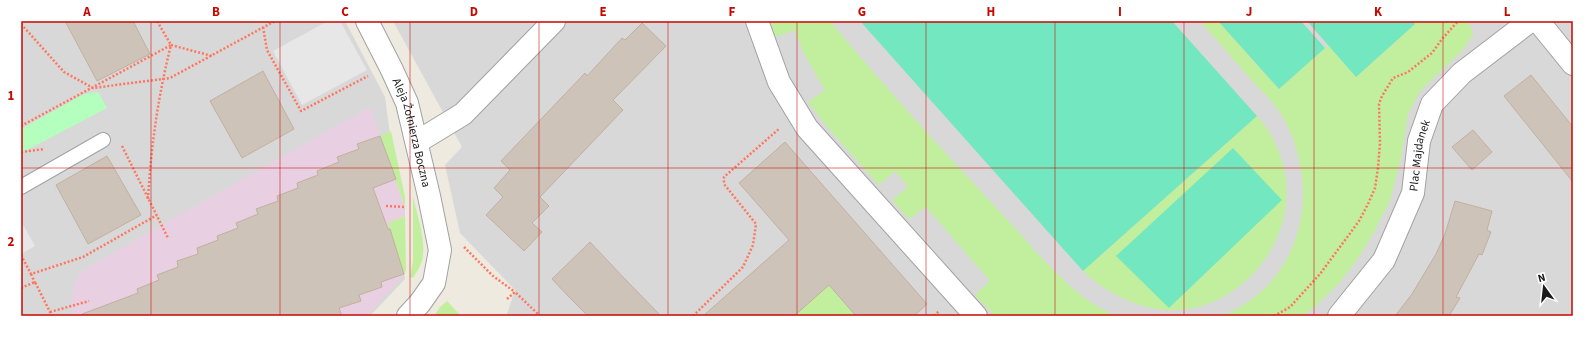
<svg xmlns="http://www.w3.org/2000/svg" width="1594" height="337" viewBox="0 0 1594 337" font-family="'Source Sans 3',sans-serif">
<style>
.residential{fill:#d9d8d8}
.industrial{fill:#e8d0e2}
.grass{fill:#c2ef9e}
.park{fill:#b5ffbe}
.pitch{fill:#73e7bf}
.parking{fill:#e7e7e7}
.building{fill:#cec3b8;stroke:#c1b0a0}
.lines{fill:none;stroke-linecap:round;stroke-linejoin:round}
.service-casing{stroke:#a2a2a2;stroke-width:16}
.minor-casing{stroke:#a2a2a2;stroke-width:24}
.path{stroke:#ff765f;stroke-width:2.5;stroke-dasharray:2 2;stroke-linecap:butt}
.service{stroke:#fff;stroke-width:14}
.minor{stroke:#fff;stroke-width:22}
.grid{fill:none;stroke:#c60900;stroke-width:1;stroke-opacity:0.55}
.labels{text-anchor:middle;stroke-width:3.5;stroke-linejoin:round;paint-order:stroke}
.street-label{font-size:12px;fill:#1b1b1b;stroke:#fff}
.neatline{fill:none;stroke:#c60900;stroke-width:1.5}
.grid-label{font-size:13px;text-anchor:middle;font-weight:bold;fill:#c60900}
</style>
<rect width="100%" height="100%" fill="#eeeadf"/>
<g class="residential">
<path d="M 21,21 L 345,21 L 385,97 L 396,179 L 405,279 L 370,316 L 21,316 Z"/>
<path d="M 393,21 L 1573,21 L 1573,316 L 505,316 L 507,314 L 515,290 L 460,233 L 445,165 L 462,147 Z"/>
</g>
<path class="industrial" d="M 370,107 L 405,207 L 405,216 L 388,223 L 404,274 L 367,316 L 73,316 L 71,301 L 74,284 L 81,273 L 90,266 Z"/>
<g class="grass">
<path d="M 770,21 L 830,21 C 885,87 943,151 1002,214 C 1034,248 1072,299 1117,316 L 995,316 L 975,295 L 990,281 L 934,216 L 925,207 L 909,219 L 892,200 L 908,187 L 895,171 L 879,185 L 828,128 L 808,102 L 825,90 L 803,52 L 795,30 L 775,37 Z"/>
<path d="M 1200,21 L 1218,21 L 1279,89 L 1328,45 L 1356,77 L 1415,24 L 1413,21 L 1468,21 L 1473,33 L 1469,41 L 1462,51 L 1422,89 L 1417,97 L 1408,114 L 1401,158 L 1390,201 L 1373,234 L 1356,261 L 1340,282 L 1315,307 L 1302,316 L 1223,316 C 1238,309 1253,300 1265,288 C 1310,243 1313,174 1285,121 C 1278,107 1265,94 1254,83 C 1236,62 1218,42 1200,21 Z"/>
<path d="M 1257,116 C 1269,129 1277,144 1282,161 C 1302,226 1255,298 1188,309 C 1149,315 1111,297 1083,271 Z"/>
<path d="M 391,131 L 405,197 L 405,207 L 380,136 Z"/>
<path d="M 413,196 C 417,216 427,241 422,261 C 420,267 416,273 413,278 L 410,277 L 413,261 Z"/>
<path d="M 405,216 L 406,270 L 404,274 L 388,223 Z"/>
<path d="M 816,271 L 856,316 L 794,316 L 809,303 L 797,288 Z"/>
<path d="M 447,301 L 461,316 L 434,316 L 440,307 Z"/>
</g>
<path class="park" d="M 98,92 L 107,108 L 21,153 L 21,129 L 84,94 Z"/>
<g class="pitch">
<path d="M 860,21 L 1172,21 L 1257,116 L 1083,271 Z"/>
<path d="M 1218,21 L 1301,21 L 1325,48 L 1279,89 Z"/>
<path d="M 1307,21 L 1413,21 L 1415,24 L 1356,77 Z"/>
<path d="M 1233,148 L 1282,200 L 1169,308 L 1116,256 Z"/>
</g>
<g class="parking">
<path d="M 328,21 L 340,21 L 367,70 L 302,105 L 273,51 Z"/>
<path d="M 21,221 L 35,246 L 21,254 Z"/>
</g>
<g class="building">
<path d="M 65,21 L 133,21 L 150,54 L 97,81 Z"/>
<path d="M 642,23 L 666,46 L 613,100 L 623,110 L 540,197 L 549,206 L 532,223 L 542,232 L 524,251 L 486,215 L 503,197 L 494,188 L 510,170 L 501,161 L 585,73 L 587,76 L 622,38 L 625,40 Z"/>
<path d="M 263,71 L 294,129 L 242,158 L 210,101 Z"/>
<path d="M 1531,75 L 1573,127 L 1573,182 L 1504,96 Z"/>
<path d="M 1473,130 L 1492,152 L 1472,170 L 1452,147 Z"/>
<path d="M 380,136 L 396,179 L 373,188 L 388,229 L 390,229 L 404,274 L 381,282 L 382,287 L 359,295 L 361,301 L 339,308 L 342,316 L 82,316 L 82,314 L 138,293 L 137,289 L 159,280 L 157,275 L 178,267 L 177,261 L 198,254 L 197,248 L 218,240 L 217,236 L 238,228 L 236,223 L 258,214 L 256,209 L 278,201 L 277,196 L 298,188 L 297,183 L 318,175 L 317,171 L 339,162 L 337,157 L 359,149 L 357,144 Z"/>
<path d="M 785,142 L 927,304 L 914,316 L 856,316 L 829,285 L 794,316 L 703,316 L 789,240 L 739,183 Z"/>
<path d="M 107,156 L 141,215 L 88,244 L 56,185 Z"/>
<path d="M 1455,201 L 1492,211 L 1487,230 L 1491,232 L 1482,255 L 1479,254 L 1456,297 L 1460,298 L 1449,316 L 1395,316 L 1412,294 L 1436,254 L 1445,234 Z"/>
<path d="M 590,242 L 624,278 L 661,316 L 588,316 L 569,297 L 552,279 Z"/>
</g>
<g class="lines">
<defs>
<path id="service" d="M 21,187 L 103,140"/>
<g id="minor">
<path id="s1" d="M 367,21 L 392,70 L 407,103 L 429,196 L 440,250 L 434,283 L 420,303 L 408,316"/>
<path d="M 757,21 L 779,82 L 807,128 L 976,316"/>
<path d="M 1538,21 L 1573,64"/>
<path d="M 417,142 L 463,114 L 554,21"/>
<path id="s2" d="M 1339,316 L 1384,260 L 1413,193 L 1419,141 L 1432,104 L 1462,73 L 1530,21"/>
</g>
</defs>
<use href="#service" class="service-casing"/>
<use href="#minor" class="minor-casing"/>
<g class="path">
<path d="M 21,24 L 64,72 L 93,88 L 170,78 L 275,21"/>
<path d="M 263,27 L 267,50 L 301,111 L 368,76"/>
<path d="M 21,126 L 171,45 L 157,21"/>
<path d="M 122,146 L 168,238"/>
<path d="M 21,152 L 44,149"/>
<path d="M 148,199 C 151,147 158,96 171,45 L 212,56"/>
<path d="M 386,206 L 406,207"/>
<path d="M 464,247 L 493,276 L 515,292"/>
<path d="M 21,255 L 31,274 L 83,257 L 157,215"/>
<path d="M 31,274 L 35,283"/>
<path d="M 21,288 L 35,282 L 52,316"/>
<path d="M 507,299 L 515,292 L 540,316"/>
<path d="M 50,312 L 89,301"/>
<path d="M 693,316 L 743,267 L 753,245 L 756,224 L 724,184 L 724,177 L 780,128"/>
<path d="M 934,316 L 939,311"/>
<path d="M 1274,316 L 1290,307 L 1320,274 L 1348,236 L 1359,221 L 1368,204 L 1375,188 L 1378,168 L 1380,143 L 1379,104 L 1382,96 L 1393,78 L 1408,72 L 1432,53 L 1442,39 L 1458,21"/>
</g>
<use href="#service" class="service"/>
<use href="#minor" class="minor"/>
</g>
<path class="grid" d="M 151,21 L 151,316M 280,21 L 280,316M 410,21 L 410,316M 539,21 L 539,316M 668,21 L 668,316M 797,21 L 797,316M 926,21 L 926,316M 1055,21 L 1055,316M 1184,21 L 1184,316M 1314,21 L 1314,316M 1443,21 L 1443,316M 21,168 L 1573,168"/>
<g class="labels">
<g class="street-label">
<text dy="4" stroke="none"><textPath href="#s1" startOffset="121">Aleja Żołnierza Boczna</textPath></text>
<text dy="4" stroke="none"><textPath href="#s2" startOffset="183">Plac Majdanek</textPath></text>
</g>
</g>
<rect width="1594" height="337" fill="none" stroke="#ffffff" stroke-width="44"/>
<g transform="translate(1544 287) rotate(345)" stroke="#ffffff" stroke-width="3" paint-order="stroke">
<path d="M0-3L7 15L0 10L-7 15Z" fill="#1b1b1b"/>
<text y="-6" font-size="11" font-weight="bold" text-anchor="middle" fill="#1b1b1b">N</text>
</g>
<rect x="22" y="22" width="1550" height="293" class="neatline"/>
<g class="grid-label">
<text x="87" y="16">A</text>
<text x="216" y="16">B</text>
<text x="345" y="16">C</text>
<text x="474" y="16">D</text>
<text x="603" y="16">E</text>
<text x="732" y="16">F</text>
<text x="862" y="16">G</text>
<text x="991" y="16">H</text>
<text x="1120" y="16">I</text>
<text x="1249" y="16">J</text>
<text x="1378" y="16">K</text>
<text x="1507" y="16">L</text>
<text x="11" y="100">1</text>
<text x="11" y="246">2</text>
</g>
</svg>
